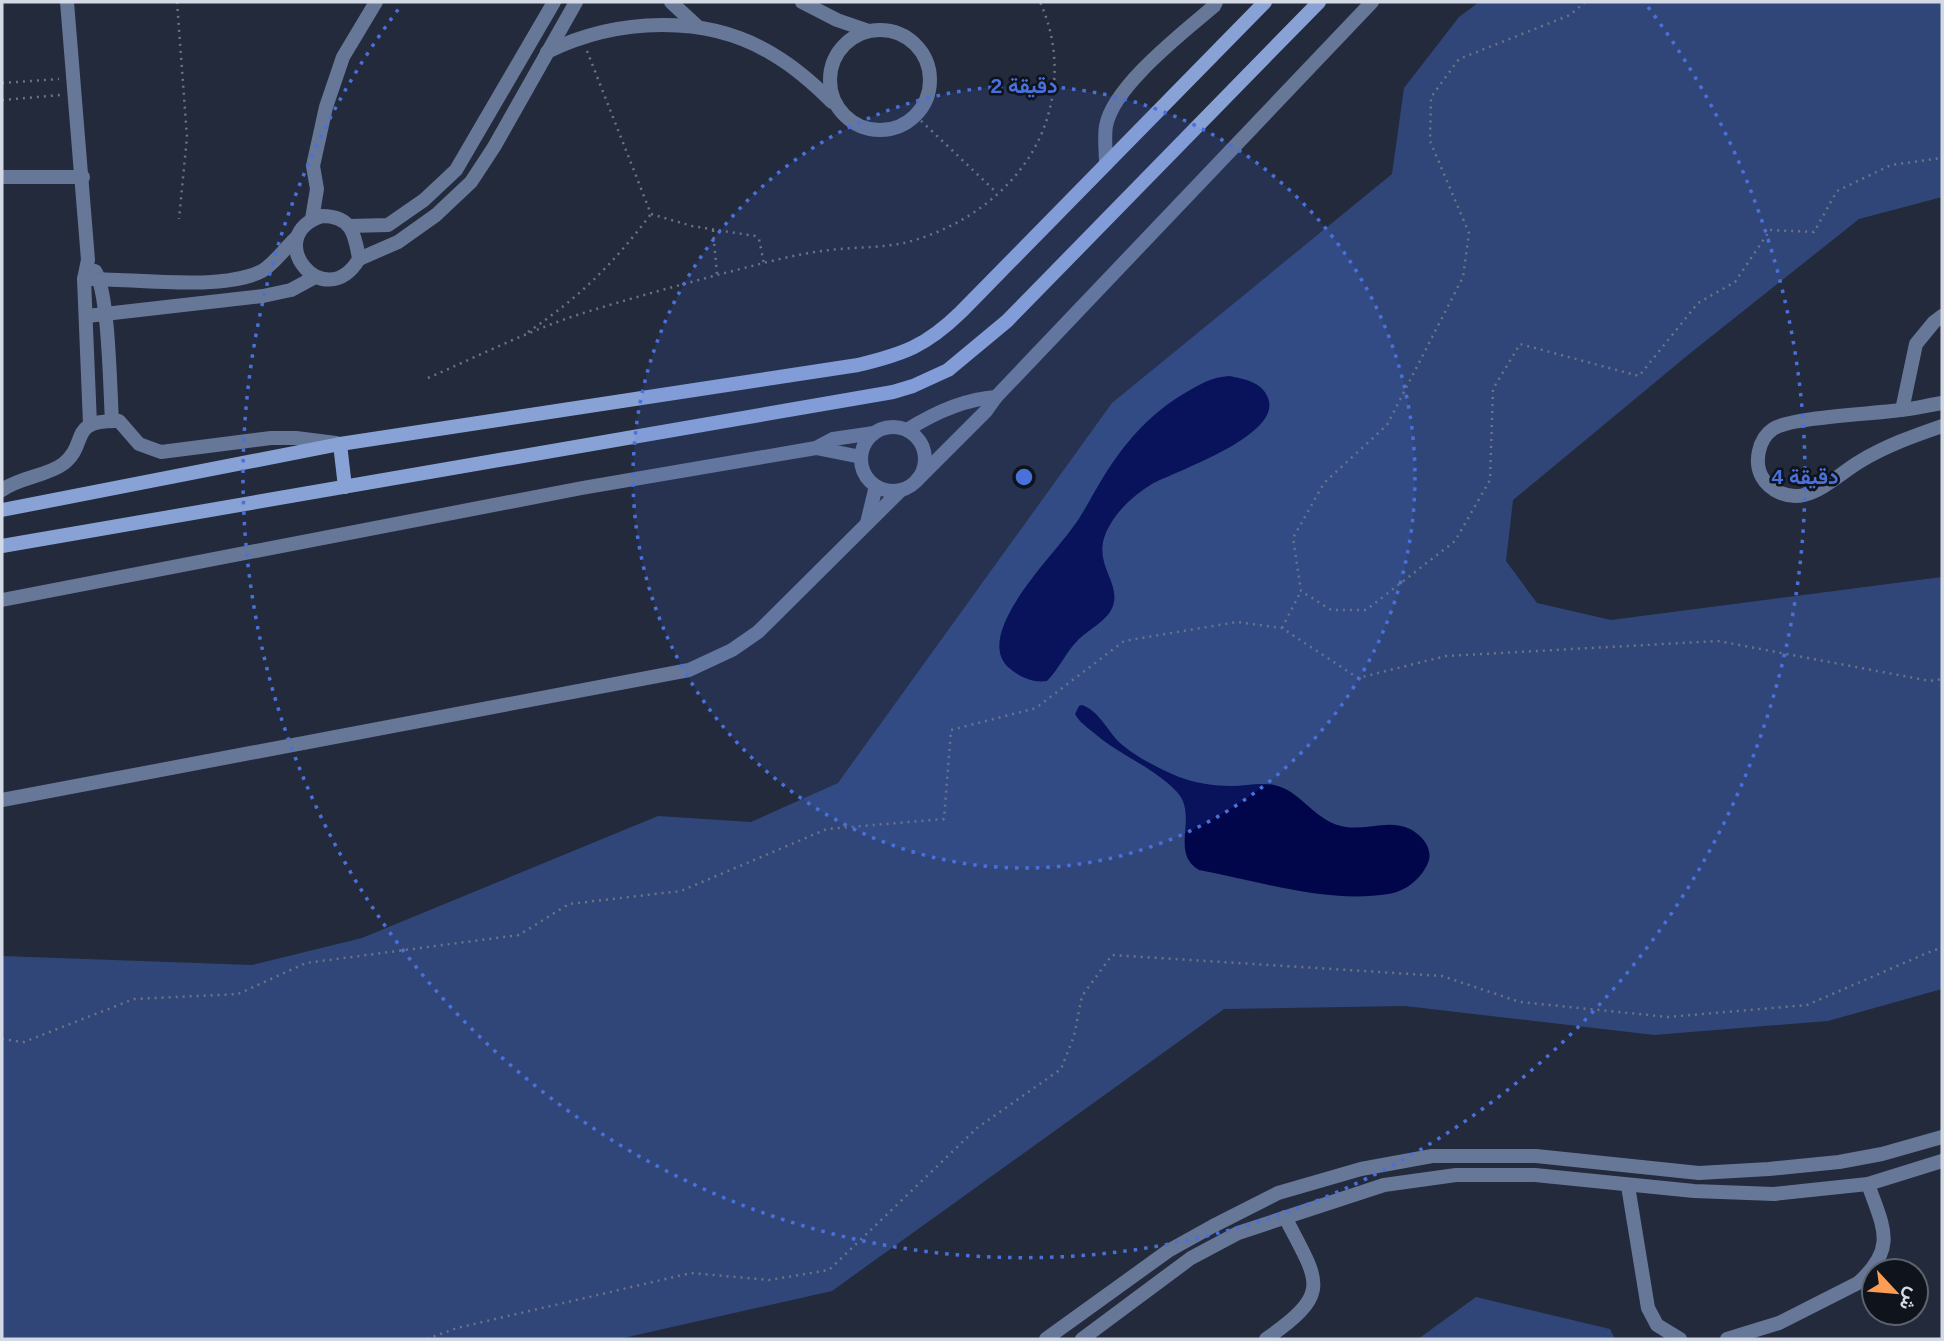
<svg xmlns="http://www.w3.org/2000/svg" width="1944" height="1341" viewBox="0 0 1944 1341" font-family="Helvetica,Vazirmatn,sans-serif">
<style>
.green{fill:#304679}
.water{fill:#01064a}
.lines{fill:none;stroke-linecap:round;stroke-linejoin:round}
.path{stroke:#6c7382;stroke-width:2.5;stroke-dasharray:2 5;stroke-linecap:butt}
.street{stroke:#677797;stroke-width:14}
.secondary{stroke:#89a2d6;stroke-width:14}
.ring{fill:none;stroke:#4a71db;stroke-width:3.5;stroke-dasharray:3.5 7}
.centre{fill:#4a71db;stroke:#0f131b;stroke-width:3.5}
.ring-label{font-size:21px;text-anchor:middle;font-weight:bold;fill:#4a71db;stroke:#0f131b;stroke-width:5;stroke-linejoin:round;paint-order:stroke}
</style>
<rect width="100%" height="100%" fill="#222a3c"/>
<g class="green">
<path d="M 1479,2 L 1942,2 L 1942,197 L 1859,219 L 1688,355 L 1513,500 L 1506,561 L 1537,603 L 1611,620 L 1942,577 L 1942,989 L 1828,1021 L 1654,1035 L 1405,1006 L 1224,1009 L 832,1291 L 619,1339 L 2,1339 L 2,956 L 252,965 L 362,938 L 658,816 L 751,822 L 838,783 L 1112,403 L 1392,174 L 1404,88 L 1459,17 Z"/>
<path d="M 1476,1297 L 1610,1329 L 1615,1339 L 1418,1339 Z"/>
</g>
<g class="water">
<path d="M 1229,376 C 1245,379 1262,382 1268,398 C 1283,435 1176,471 1152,484 C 1137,493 1123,505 1113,520 C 1085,561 1122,578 1113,606 C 1108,620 1090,629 1079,639 C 1066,652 1059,669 1047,681 C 1033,683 1019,677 1008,667 C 973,633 1054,555 1073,527 C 1083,514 1090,499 1098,486 C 1120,448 1147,415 1185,393 C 1200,384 1212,377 1229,376 Z"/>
<path d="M 1082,705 C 1099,711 1107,730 1119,742 C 1134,756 1160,769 1179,777 C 1195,783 1214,786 1231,786 C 1245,786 1260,782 1274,785 C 1300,790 1313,819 1341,826 C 1364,832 1388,818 1410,829 C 1418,833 1428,842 1429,852 C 1431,859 1427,866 1423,872 C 1415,883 1403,892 1388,894 C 1329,904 1258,881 1199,870 C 1169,853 1199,816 1177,792 C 1155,768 1119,755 1094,733 C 1087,727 1079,722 1075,714 L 1079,706 Z"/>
</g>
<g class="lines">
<g class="path">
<path d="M 177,2 L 187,137 L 179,219"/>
<path d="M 1585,2 L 1570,15 L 1459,59 L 1431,97 L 1430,141 L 1469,233 L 1463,277 L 1387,425 L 1324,483 L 1293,538 L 1301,591 L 1331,610 L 1366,610 L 1455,541 L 1490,480 L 1493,389 L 1520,344 L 1639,376 L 1698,303 L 1735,282 L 1770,230 L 1814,232 L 1837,191 L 1891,165 L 1942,158"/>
<path d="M 587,51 L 651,214"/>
<path d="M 2,83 L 59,79"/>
<path d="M 2,100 L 61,95"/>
<path d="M 916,116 L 997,193"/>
<path d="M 651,214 L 692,226 L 755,236 L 759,239 L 764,264"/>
<path d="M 713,230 L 717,275"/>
<path d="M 528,332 C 580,297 613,264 651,214"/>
<path d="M 428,378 C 476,357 524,333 574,316 C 621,301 669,288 717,275 C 753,266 793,254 830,250 C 855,247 880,248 904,243 C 965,228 1023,186 1045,125 C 1059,85 1058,41 1040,2"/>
<path d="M 1282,628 L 1301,591"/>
<path d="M 2,1039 L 24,1042 L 134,999 L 238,994 L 306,963 L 519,935 L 569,904 L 681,891 L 827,829 L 944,819 L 951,730 L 1036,708 L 1124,641 L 1237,622 L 1282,628 L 1358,678 L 1446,656 L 1718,641 L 1930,681 L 1942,679"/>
<path d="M 427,1339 L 457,1328 L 691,1273 L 769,1280 L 829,1270 L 977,1128 L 1061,1069 L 1074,1036 L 1082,996 L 1112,955 L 1442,976 L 1520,1002 L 1668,1017 L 1807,1005 L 1934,950 L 1942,949"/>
</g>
<g class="street">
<path d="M 67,2 L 88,260 L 84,279 L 90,424"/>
<path d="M 671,2 L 698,27"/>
<path d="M 802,2 L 837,20 L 869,31"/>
<circle cx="880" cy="80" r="50"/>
<path d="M 547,52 C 616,18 707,13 774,55 C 796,68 814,84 832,102"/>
<path d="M 1106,164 C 1106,152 1104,137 1106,126 C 1113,86 1184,32 1214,6 L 1216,2"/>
<path d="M 2,177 L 83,177"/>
<path d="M 322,216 C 351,216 355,233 359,259 C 324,317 260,236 322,216 Z"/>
<path d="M 312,219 L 317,189 L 313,166 L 326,107 L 343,57 L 376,2"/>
<path d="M 349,226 L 388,225 L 424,200 L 456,170 L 554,2"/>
<path d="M 359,259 L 398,242 L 436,215 L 471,182 L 494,147 L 576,2"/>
<path d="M 95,271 C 109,292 110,391 112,421"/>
<path d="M 84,279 C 131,278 221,292 262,271 C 274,264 286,247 297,237"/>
<path d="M 87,316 L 263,296 L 291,290 L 315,277"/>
<path d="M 1942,403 C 1928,405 1914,409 1900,410 C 1874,414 1791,417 1773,429 C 1758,439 1754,463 1762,477 C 1770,491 1788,499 1804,495 C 1824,490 1841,473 1859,462 C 1885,446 1913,436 1942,426"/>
<path d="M 1902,410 L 1916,344 L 1934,322 L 1942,316"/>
<circle cx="893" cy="459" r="32"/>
<path d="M 907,430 C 934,413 965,399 996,397"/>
<path d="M 816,448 L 861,457"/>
<path d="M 917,480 L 986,411 L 996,397 L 1372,2"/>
<path d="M 2,490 C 20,477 47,476 63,464 C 90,443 66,420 119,421 L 139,444 L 161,452 L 271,438 L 296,438 L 336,443"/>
<path d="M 867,523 L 876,486"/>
<path d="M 2,600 L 582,488 L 816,448 L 833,439 L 874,433"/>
<path d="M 2,800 L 689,670 L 732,650 L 758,632 L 901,490"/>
<path d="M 1628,1186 L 1648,1308 L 1657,1325 L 1680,1339"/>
<path d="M 1046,1339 L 1168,1251 L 1213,1226 L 1278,1193 L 1361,1169 L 1432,1156 L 1536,1156 L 1699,1173 L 1769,1169 L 1839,1162 L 1882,1154 L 1942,1137"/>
<path d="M 1082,1339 L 1191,1258 L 1238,1233 L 1384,1185 L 1456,1175 L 1535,1175 L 1694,1191 L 1774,1194 L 1868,1184 L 1942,1161"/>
<path d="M 1266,1339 C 1334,1292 1318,1282 1285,1217"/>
<path d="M 1727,1339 L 1779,1323 L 1858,1283 C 1898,1248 1883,1227 1868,1184"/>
</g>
<g class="secondary">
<path d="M 340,444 L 345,487"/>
<path d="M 2,510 L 340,444 L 858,365 C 904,354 926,346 961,312 L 1265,2"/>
<path d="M 2,546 L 893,392 L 913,386 L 948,370 L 1007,321 L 1319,2"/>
</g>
</g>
<circle cx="1024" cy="477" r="391" fill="#4a71db" fill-opacity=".12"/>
<g class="ring">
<circle cx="1024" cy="477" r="391"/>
<path d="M1648 7A781 781 0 1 1 400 7"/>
</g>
<circle cx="1024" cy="477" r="10" class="centre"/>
<g class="ring-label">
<text x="1024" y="93">2 دقيقة</text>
<text x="1805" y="484">4 دقيقة</text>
</g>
<rect width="1944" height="1341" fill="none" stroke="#d3d9e5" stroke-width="7"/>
<g transform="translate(1895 1292) rotate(116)"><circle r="33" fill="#0f131b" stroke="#5d626c" stroke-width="2"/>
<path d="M0-5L12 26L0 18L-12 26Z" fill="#fd9c55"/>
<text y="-10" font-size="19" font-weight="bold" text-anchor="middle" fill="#d3d9e5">ش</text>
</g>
</svg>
